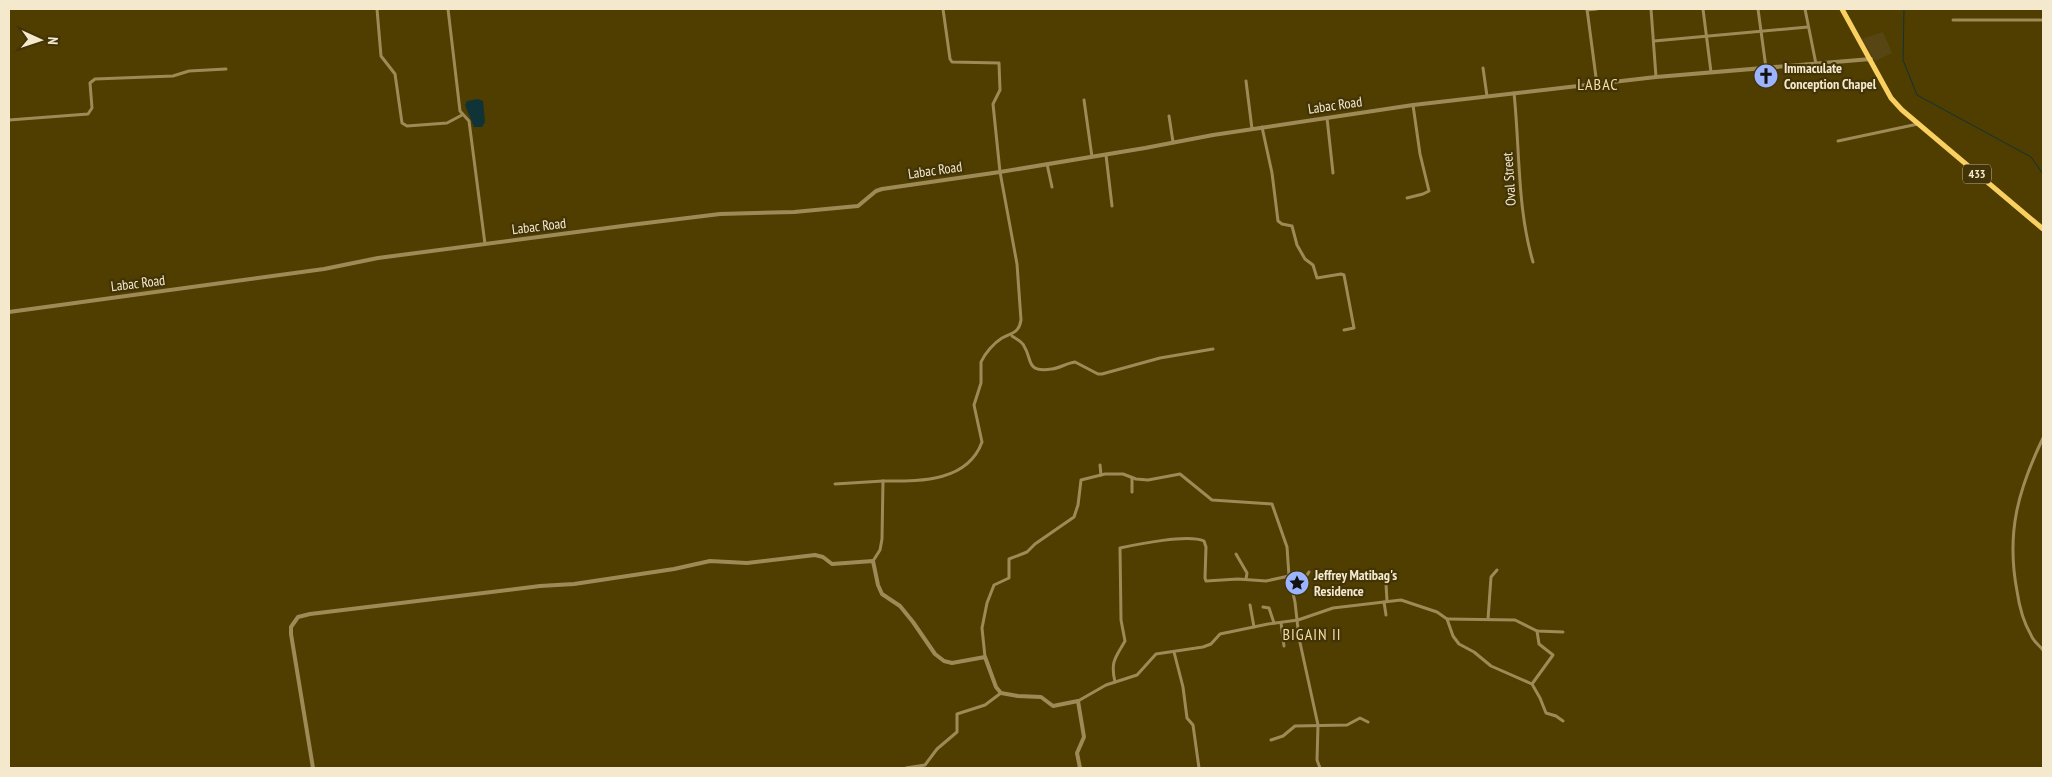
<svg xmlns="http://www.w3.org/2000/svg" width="2052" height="777" viewBox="0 0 2052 777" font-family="'PT Sans Narrow',sans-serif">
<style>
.built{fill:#574614}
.water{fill:#103338}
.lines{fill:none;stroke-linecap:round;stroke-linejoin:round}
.stream{stroke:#103338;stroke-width:1}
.minor{stroke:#9d8a57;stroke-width:3}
.tertiary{stroke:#9d8a57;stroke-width:4}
.primary{stroke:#fad161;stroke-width:5}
.labels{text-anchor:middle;stroke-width:4.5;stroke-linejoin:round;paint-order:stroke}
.shield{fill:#423407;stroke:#bfb392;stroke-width:1}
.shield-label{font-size:12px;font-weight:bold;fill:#f4e9cd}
.poi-label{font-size:14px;font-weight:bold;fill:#f4e9cd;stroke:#423407;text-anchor:start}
.street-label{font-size:14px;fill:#f4e9cd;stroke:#423407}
.quarter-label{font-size:16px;letter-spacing:1px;fill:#f3dda4;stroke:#423407}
</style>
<rect width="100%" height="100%" fill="#503d00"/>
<path class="built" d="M 1883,32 L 1892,53 L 1875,61 L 1862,39 Z"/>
<path class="water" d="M 478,99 L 483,101 L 485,122 L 482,127 L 474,127 L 465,105 L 467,101 Z"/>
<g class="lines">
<path class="stream" d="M 1904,9 L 1903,60 L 1917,95 L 2031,157 L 2043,174"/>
<g class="minor">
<path d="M 377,9 L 381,56 L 395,74 L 402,123 L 407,126 L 447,123 L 462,115"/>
<path d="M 448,9 L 460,111 L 469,121 L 485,244"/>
<path d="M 1587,9 L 1597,85"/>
<path d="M 1651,9 L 1656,77"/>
<path d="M 1703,9 L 1711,72"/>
<path d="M 1758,9 L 1766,68"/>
<path d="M 1805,9 L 1816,64"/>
<path d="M 1587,10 L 1597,9"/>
<path d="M 1953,20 L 2043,20"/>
<path d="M 1654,41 L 1808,27"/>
<path d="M 1483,68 L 1487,96"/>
<path d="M 1246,81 L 1252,129"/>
<path d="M 1514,93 C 1520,150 1517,208 1533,262"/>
<path d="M 1084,100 L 1092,157"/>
<path d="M 1169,116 L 1173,142"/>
<path d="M 1327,118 L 1333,173"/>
<path d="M 9,120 L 88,114 L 92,108 L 90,83 L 95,79 L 173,76 L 189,71 L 226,69"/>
<path d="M 1262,127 L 1272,173 L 1278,221 L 1282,224 L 1292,226 L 1297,245 L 1305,259 L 1313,265 L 1317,278 L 1341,274 L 1344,275 L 1354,328 L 1344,330"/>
<path d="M 1838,141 L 1918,124"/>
<path d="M 1106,155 L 1112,206"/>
<path d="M 1047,164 L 1052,187"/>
<path d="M 1407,198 L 1423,194 L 1429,191 L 1420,154 L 1413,105"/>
<path d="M 1012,336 C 1016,339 1022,341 1024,346 C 1033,360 1025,373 1052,369 C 1060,368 1067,363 1075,362 L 1098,374 L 1102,374 L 1160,358 L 1213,349"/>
<path d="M 2043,438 C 2018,490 2006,533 2017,591 C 2019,605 2024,623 2031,635 C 2033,641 2039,645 2043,650"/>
<path d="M 1100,465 L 1101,475"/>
<path d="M 1132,478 L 1132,492"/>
<path d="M 835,484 L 883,481"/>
<path d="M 1236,554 L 1247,573 L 1246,579"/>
<path d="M 873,561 L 880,550 L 882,539 L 883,481 C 918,481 967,483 982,442 L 974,405 L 981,383 L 981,362 C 985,353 994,343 1002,338 C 1012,333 1019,333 1021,320 L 1017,264 L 1000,172 L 993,104 L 1000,90 L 999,63 L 952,62 L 950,59 L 943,9"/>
<path d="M 1289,577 L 1307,575 L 1309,572"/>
<path d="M 1386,584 L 1387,601"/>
<path d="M 1384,602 L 1386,615"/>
<path d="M 1250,605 L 1254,627"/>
<path d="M 1263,607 L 1269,608 L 1274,623"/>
<path d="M 1447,619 L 1515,620 L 1537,631 L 1563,632"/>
<path d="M 1488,619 L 1491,577 L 1497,570"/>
<path d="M 1281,623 L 1284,646"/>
<path d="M 1174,652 L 1183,687 L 1187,718 L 1193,725 L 1199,768"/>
<path d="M 985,657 L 982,628 L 987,603 L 994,585 L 1009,578 L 1009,559 L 1027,552 L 1035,544 L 1074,517 L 1078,505 L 1081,480 L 1105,474 L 1123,474 L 1136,479 L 1148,480 L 1180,474 L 1212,500 L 1272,504 L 1287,547 L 1289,576 L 1295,602 L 1299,638 L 1318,725 L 1317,760 L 1320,768"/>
<path d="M 1115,682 C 1110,661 1116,657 1125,641 L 1121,620 L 1120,548 C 1138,544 1188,534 1204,541 L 1206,547 L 1205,578 L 1206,581 L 1238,579 L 1266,581 L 1289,576"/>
<path d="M 1532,684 L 1553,655 L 1539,644 L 1537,631"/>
<path d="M 1078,701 L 1106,685 L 1137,675 L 1156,654 L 1203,647 L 1211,644 L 1220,634 L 1268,624 L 1298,620 L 1333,608 L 1401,600 L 1437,612 L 1447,619 L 1453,636 L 1459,644 L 1474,652 L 1491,666 L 1532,684 L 1540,698 L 1546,713 L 1556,716 L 1563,721"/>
<path d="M 1271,740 L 1283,736 L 1295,726 L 1347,725 L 1360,718 L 1368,722"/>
<path d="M 906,768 L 925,765 L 937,749 L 957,732 L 957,714 L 985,705 L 1001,693"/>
</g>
<g class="tertiary">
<path d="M 9,312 L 324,269 L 378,258 L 630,225 L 720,214 L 794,212 L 858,206 L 876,191 L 882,189 L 1000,172 L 1145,148 L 1213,135 L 1413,105 L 1656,77 L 1871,59"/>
<path d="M 313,768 L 291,634 L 291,627 L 298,617 L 310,614 L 540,586 L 574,584 L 674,569 L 710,561 L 747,563 L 815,555 L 823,557 L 832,564 L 873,561 L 878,585 L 882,594 L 900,606 L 913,622 L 935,654 L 944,661 L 952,663 L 985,657 L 996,687 L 1001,693 L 1018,696 L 1041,697 L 1053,706 L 1078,701 L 1084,737 L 1077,753 L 1080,768"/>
</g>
<path class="primary" d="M 1842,9 L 1891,98 L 1902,110 L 2043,229"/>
</g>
<defs>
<symbol id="church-disc" viewBox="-11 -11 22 22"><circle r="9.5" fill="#9cb4fd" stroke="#423407"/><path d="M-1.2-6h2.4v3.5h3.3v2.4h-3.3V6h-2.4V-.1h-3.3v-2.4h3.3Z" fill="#111"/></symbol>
<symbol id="sight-disc" viewBox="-11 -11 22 22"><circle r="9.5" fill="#9cb4fd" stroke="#423407"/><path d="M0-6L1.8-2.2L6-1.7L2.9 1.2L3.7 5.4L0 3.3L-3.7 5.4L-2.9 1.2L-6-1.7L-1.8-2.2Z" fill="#111"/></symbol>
</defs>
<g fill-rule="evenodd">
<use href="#church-disc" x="1752" y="62" width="28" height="28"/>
<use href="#sight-disc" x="1283" y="569" width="28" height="28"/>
</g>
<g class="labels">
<rect class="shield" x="1963" y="164.5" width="28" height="19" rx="4"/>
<g class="shield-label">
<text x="1977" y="178">433</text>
</g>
<g class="poi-label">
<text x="1784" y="73">Immaculate<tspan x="1784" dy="16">Conception Chapel</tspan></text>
<text x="1314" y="580">Jeffrey Matibag's<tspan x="1314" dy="16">Residence</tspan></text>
</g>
<g class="street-label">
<text transform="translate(1335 105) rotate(-8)" y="5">Labac Road</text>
<text transform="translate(935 170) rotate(-8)" y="5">Labac Road</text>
<text transform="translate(1509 179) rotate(-94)" y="5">Oval Street</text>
<text transform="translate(539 226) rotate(-7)" y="5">Labac Road</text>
<text transform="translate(138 283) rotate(-7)" y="5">Labac Road</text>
</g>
<g class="quarter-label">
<text x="1598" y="90">LABAC</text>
<text x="1312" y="640">BIGAIN II</text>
</g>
</g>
<rect width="2052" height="777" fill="none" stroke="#f4e9cd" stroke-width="20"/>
<g transform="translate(40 40) rotate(93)" stroke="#423407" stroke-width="4" paint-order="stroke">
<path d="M0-4L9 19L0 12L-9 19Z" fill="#f4e9cd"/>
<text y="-8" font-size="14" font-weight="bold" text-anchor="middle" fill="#f4e9cd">N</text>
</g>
</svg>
